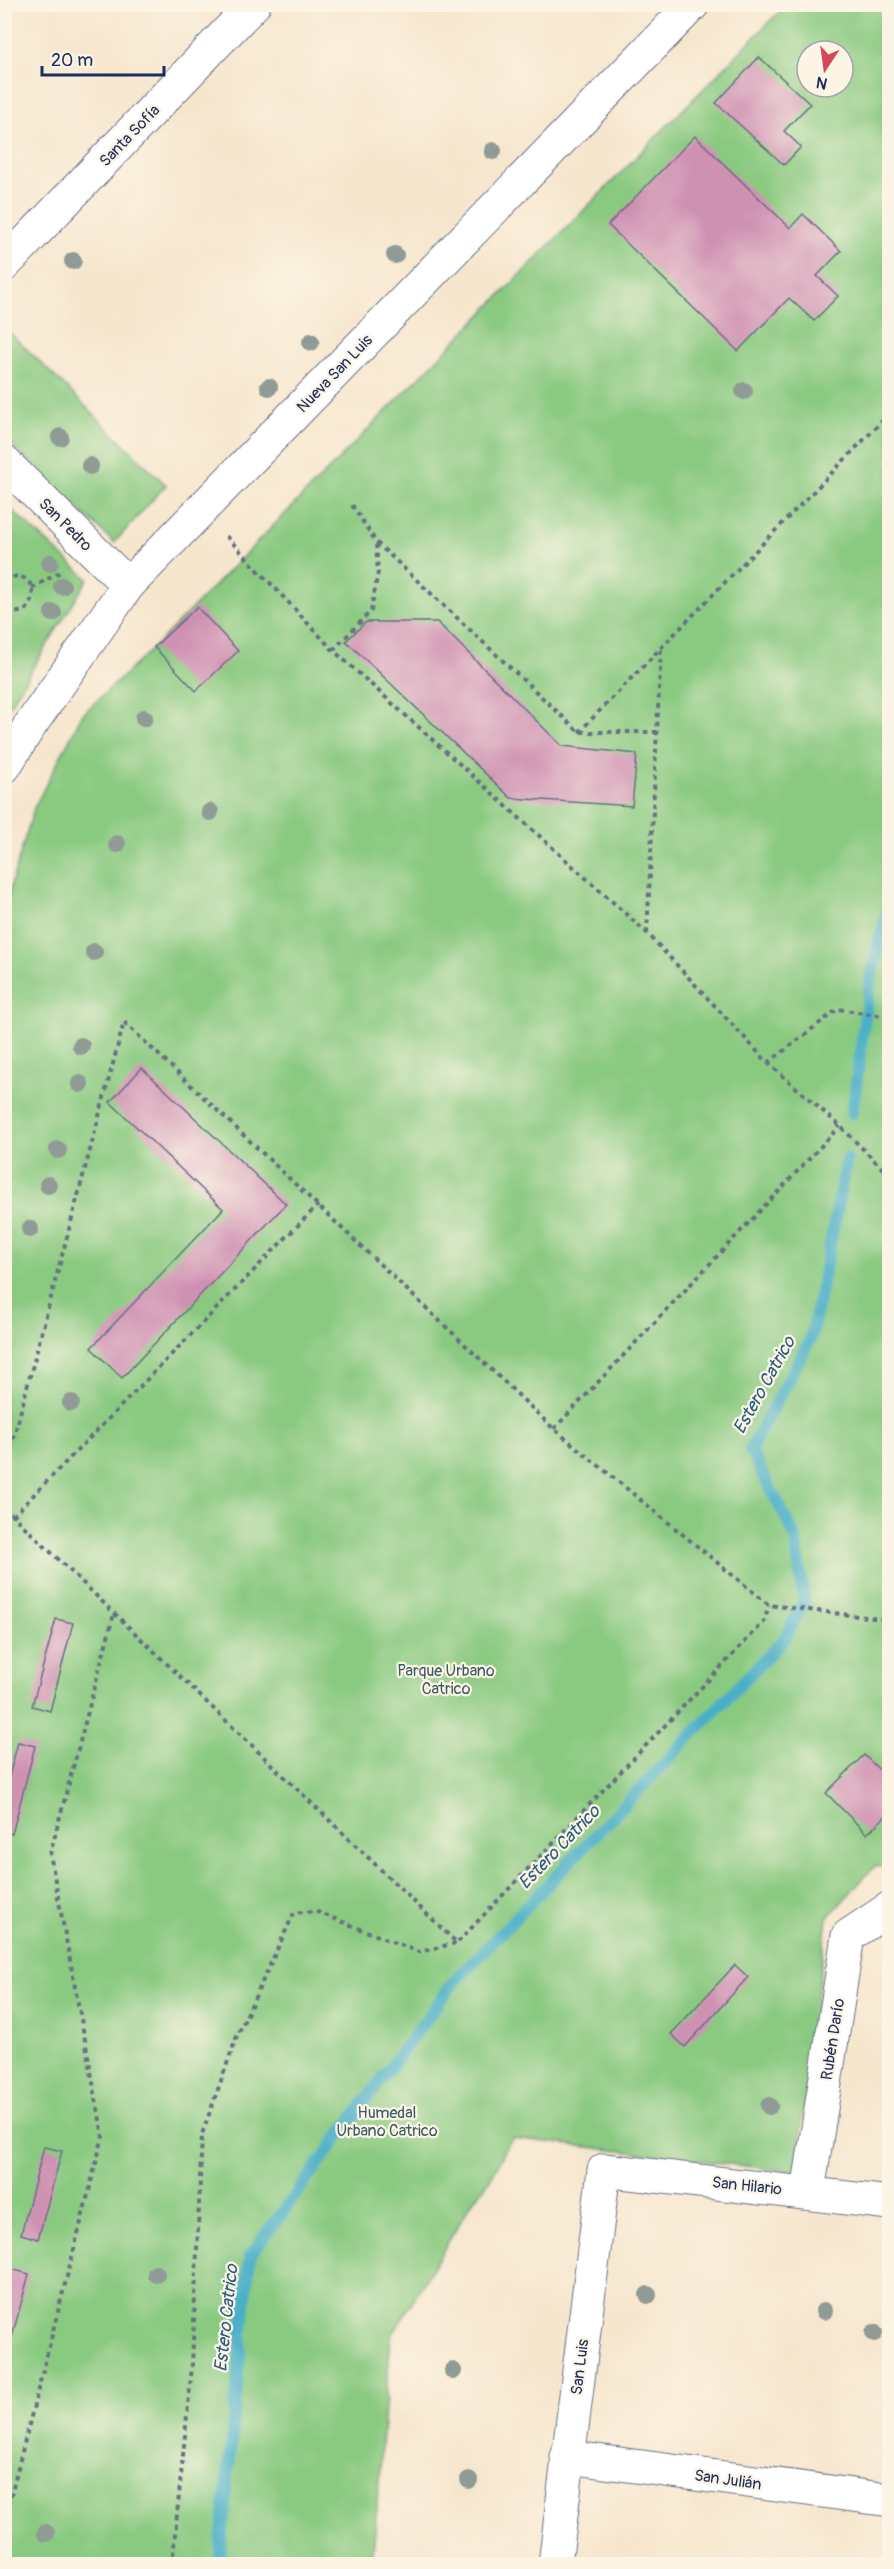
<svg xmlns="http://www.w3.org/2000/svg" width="894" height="2569" viewBox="0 0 894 2569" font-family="Pangolin,sans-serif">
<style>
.green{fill:#89c980;stroke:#527c6f;stroke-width:1.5;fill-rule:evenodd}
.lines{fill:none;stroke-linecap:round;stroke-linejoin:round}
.stream{stroke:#49afc8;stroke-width:12}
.building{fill:#cf91b2}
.street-casing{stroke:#686f85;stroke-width:35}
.secondary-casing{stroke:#686f85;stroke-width:35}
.path{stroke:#686f85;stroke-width:4;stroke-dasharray:4.5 4.5;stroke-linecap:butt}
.street{stroke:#fff;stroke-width:33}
.secondary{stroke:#fff;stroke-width:33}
.tree{fill:#909b96}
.labels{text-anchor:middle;stroke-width:4.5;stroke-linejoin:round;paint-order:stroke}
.street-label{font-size:16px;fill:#1b2f5e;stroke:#fcf5e5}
.park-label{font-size:16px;fill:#3c5d68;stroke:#fcf5e5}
.water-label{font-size:18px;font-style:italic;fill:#2b5c83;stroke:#fcf5e5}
</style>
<rect width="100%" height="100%" fill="#fcf5e5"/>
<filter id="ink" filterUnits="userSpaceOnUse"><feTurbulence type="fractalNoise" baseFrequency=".0167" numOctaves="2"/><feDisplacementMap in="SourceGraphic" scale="12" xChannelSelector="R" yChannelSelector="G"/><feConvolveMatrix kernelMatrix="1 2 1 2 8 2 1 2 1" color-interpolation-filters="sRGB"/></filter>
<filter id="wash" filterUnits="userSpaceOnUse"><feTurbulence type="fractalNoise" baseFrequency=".008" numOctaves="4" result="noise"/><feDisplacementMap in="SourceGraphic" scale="24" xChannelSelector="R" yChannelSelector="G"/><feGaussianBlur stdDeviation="1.35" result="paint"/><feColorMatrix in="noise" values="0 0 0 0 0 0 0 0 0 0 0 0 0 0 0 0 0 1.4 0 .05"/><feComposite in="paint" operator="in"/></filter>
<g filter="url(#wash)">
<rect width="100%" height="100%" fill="#f7e6ce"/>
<g class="green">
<path d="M 786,5 L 889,5 L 890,1868 L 875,1866 L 827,1918 L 796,2172 L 512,2138 C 499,2159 492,2183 474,2199 L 391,2337 L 372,2564 L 5,2564 L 4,908 L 34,808 L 82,715 L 154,647 ZM 807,51 L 843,51 L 843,87 L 807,87 Z"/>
<path d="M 5,328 L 166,485 L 114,543 L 5,438 Z"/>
<path d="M 5,504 L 88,579 L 5,713 Z"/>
</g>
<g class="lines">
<g class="stream">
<path d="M 852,1113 L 870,981 L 890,898"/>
<path d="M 219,2564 L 250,2256 L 453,1983 L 785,1638 L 804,1601 L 795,1536 L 750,1450 L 811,1338 L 847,1159"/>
</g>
</g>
<g id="blocks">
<g class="building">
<path d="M 759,57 L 810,104 L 784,131 L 801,147 L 784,165 L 716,103 Z"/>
<path d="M 695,136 L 790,228 L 803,214 L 841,251 L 817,276 L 838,296 L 814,321 L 789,298 L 738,351 L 608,225 Z"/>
<path d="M 197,607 L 238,651 L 196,691 L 154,647 Z"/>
<path d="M 366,622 L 437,622 L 562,746 L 637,754 L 632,806 L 511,798 L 346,641 Z"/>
<path d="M 142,1068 L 286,1204 L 122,1378 L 91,1348 L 223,1209 L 110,1102 Z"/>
<path d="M 56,1619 L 73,1623 L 50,1711 L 32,1706 Z"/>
<path d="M 18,1742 L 35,1746 L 12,1834 L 5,1832 L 5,1792 Z"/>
<path d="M 864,1755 L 890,1780 L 890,1812 L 867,1834 L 826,1793 Z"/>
<path d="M 735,1965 L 748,1977 L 685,2047 L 671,2034 Z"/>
<path d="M 44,2147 L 62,2151 L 38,2239 L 21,2234 Z"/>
<path d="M 11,2269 L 29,2274 L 5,2363 L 4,2295 Z"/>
</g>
</g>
</g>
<g filter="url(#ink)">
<use href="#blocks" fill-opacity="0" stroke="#686f85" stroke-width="1.5"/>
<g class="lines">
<defs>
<g id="street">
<path d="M 4,265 L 254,4"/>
<path d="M 4,462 L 128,585"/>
<path d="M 808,2192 L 848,1936 L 890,1908"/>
<path d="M 567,2457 L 890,2500"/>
<path d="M 555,2564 L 604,2170 L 890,2203"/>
</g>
<path id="secondary" d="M 4,767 L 29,727 L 128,585 L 693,4"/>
</defs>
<use href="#street" class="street-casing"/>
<use href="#secondary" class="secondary-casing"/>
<g class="path">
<path d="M 352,505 L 376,542 L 579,732 L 657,732"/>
<path d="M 226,536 L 333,650 L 647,933 L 768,1063 L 840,1126 L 886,1172"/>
<path d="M 4,580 C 28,567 42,592 25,611 L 13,613 L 4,610"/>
<path d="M 32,588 L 60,572"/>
<path d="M 4,625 L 10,613"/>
<path d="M 333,650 L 371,611 L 378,572 L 376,543"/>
<path d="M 579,732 L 890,413"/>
<path d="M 4,821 L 12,803"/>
<path d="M 647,933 L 661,649"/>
<path d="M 768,1063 L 838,1009 L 890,1017"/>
<path d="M 554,1429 L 840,1126"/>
<path d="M 4,1474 L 124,1022 L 554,1429 L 769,1605 L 890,1620"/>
<path d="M 4,1507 L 457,1943 L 764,1622 L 769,1605"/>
<path d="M 13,1516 L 318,1205"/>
<path d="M 4,2522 L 103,2136 L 50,1854 L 114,1614"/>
<path d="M 172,2564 L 192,2366 L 202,2134 L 237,2036 L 294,1913 L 315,1911 L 419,1952 L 456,1943"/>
</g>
<use href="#street" class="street"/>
<use href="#secondary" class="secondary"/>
</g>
<g class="tree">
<circle cx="493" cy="151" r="9"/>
<circle cx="395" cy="255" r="9"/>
<circle cx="73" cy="261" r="9"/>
<circle cx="311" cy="342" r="9"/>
<circle cx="269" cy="387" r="9"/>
<circle cx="744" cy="391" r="9"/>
<circle cx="60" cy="437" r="9"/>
<circle cx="90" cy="466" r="9"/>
<circle cx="50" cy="563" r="9"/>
<circle cx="62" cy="586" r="9"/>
<circle cx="53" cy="613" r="9"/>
<circle cx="144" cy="718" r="9"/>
<circle cx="210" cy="812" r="9"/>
<circle cx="117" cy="844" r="9"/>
<circle cx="94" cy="952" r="9"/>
<circle cx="81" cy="1046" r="9"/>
<circle cx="80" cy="1084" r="9"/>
<circle cx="58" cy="1150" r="9"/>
<circle cx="48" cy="1185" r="9"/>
<circle cx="30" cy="1229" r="9"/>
<circle cx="71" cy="1403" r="9"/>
<circle cx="769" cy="2106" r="9"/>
<circle cx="156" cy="2274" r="9"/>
<circle cx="648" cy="2295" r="9"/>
<circle cx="824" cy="2311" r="9"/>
<circle cx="874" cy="2333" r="9"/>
<circle cx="453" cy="2371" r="9"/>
<circle cx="469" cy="2480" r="9"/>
<circle cx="46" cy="2533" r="9"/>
</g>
</g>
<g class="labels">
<g class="street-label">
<text transform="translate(129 135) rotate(-46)" y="6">Santa Sofía</text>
<text transform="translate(334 373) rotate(-46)" y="6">Nueva San Luis</text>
<text transform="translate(66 524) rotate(45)" y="6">San Pedro</text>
<text transform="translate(832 2039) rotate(-81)" y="6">Rubén Darío</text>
<text transform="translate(747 2185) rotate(6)" y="6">San Hilario</text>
<text transform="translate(579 2367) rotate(-83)" y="6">San Luis</text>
<text transform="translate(728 2479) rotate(8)" y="6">San Julián</text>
</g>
<g class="park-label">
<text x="446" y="1676">Parque Urbano<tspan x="446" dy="18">Catrico</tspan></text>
<text x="387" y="2118">Humedal<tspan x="387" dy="18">Urbano Catrico</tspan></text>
</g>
<g class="water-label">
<text transform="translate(764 1385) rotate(-61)" y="6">Estero Catrico</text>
<text transform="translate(559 1847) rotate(-46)" y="6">Estero Catrico</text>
<text transform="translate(226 2318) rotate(-84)" y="6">Estero Catrico</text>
</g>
</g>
<rect width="894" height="2569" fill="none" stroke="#fcf5e5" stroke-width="24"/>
<g transform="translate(825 69) rotate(193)"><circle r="28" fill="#fcf5e5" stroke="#a2a6af" stroke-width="1.5"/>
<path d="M0-4.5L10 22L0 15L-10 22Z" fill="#d1495b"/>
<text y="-9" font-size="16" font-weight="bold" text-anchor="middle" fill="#1b2f5e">N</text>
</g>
<path d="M42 66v9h122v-9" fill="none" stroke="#1b2f5e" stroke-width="3"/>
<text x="51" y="66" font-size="18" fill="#1b2f5e" stroke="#fcf5e5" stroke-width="4.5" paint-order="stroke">20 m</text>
</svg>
